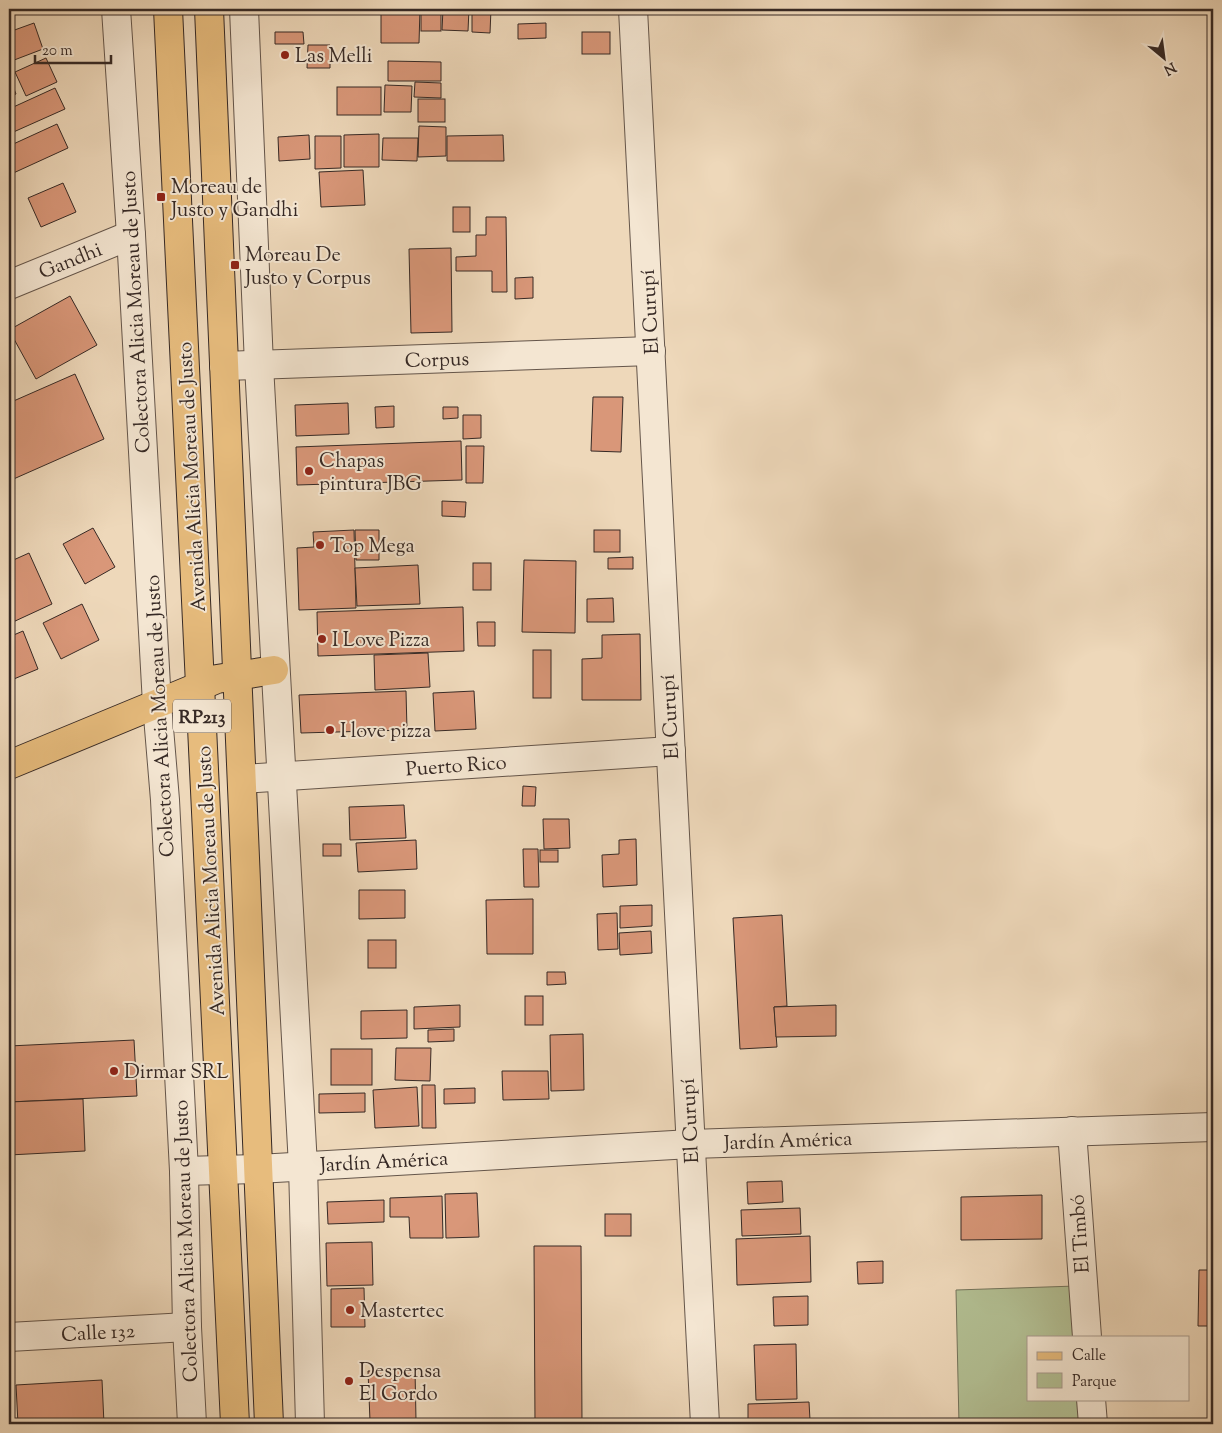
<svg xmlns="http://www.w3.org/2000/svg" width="1222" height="1433" viewBox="0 0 1222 1433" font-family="'Sorts Mill Goudy',serif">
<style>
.green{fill:#b3c094;stroke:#74745c}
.building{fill:#d99779;stroke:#362925}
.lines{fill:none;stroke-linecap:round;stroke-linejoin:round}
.minor-casing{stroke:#64554a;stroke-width:30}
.major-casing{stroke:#362925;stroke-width:30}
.minor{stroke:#f4e6d2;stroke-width:28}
.major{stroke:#e7bc7d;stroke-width:28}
.poi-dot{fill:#8f2418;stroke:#f4e6d2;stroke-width:2}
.labels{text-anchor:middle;stroke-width:4;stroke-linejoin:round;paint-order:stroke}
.shield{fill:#f4e6d2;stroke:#6f6259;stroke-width:1}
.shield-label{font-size:19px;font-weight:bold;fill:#362925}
.poi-label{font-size:20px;fill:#362925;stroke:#f4e6d2;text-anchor:start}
.street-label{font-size:20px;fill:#362925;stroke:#f4e6d2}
</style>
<rect width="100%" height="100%" fill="#eed8ba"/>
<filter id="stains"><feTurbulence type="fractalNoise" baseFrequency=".004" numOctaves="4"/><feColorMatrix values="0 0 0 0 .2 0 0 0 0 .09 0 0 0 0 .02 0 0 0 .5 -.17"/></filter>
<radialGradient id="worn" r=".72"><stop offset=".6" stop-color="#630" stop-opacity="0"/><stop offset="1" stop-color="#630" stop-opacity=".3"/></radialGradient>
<path class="green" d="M 1076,1286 L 1078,1337 L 1028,1337 L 1028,1399 L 1079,1399 L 1080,1424 L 959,1424 L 956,1290 Z"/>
<g class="building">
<path d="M 381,9 L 420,9 L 419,43 L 381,43 Z"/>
<rect x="421" y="9" width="20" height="22"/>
<path d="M 443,9 L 469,9 L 468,31 L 442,30 Z"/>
<path d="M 472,9 L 491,9 L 490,33 L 472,32 Z"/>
<path d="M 34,23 L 43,49 L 9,62 L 9,32 Z"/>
<path d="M 546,23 L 546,38 L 518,39 L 518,24 Z"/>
<path d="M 275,32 L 303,32 L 304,44 L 275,44 Z"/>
<rect x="582" y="32" width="28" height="22"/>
<path d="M 308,45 L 330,45 L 330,68 L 307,68 Z"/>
<path d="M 46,58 L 57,82 L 26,96 L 15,72 Z"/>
<path d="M 388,61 L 441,62 L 441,81 L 388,81 Z"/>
<path d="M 9,76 L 16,94 L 9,97 Z"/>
<path d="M 415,82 L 441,83 L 441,98 L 414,97 Z"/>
<path d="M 385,85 L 412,86 L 411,112 L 384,112 Z"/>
<rect x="337" y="87" width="44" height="28"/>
<path d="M 55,88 L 65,109 L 9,134 L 9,109 Z"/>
<rect x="418" y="99" width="27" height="23"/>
<path d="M 57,124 L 68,148 L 9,175 L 9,146 Z"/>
<path d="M 419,126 L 446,127 L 446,156 L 418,157 Z"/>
<path d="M 379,134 L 379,167 L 344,167 L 344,135 Z"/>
<path d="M 309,135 L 310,159 L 279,161 L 278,137 Z"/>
<path d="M 503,135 L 504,161 L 447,161 L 447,136 Z"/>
<path d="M 315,136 L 341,136 L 341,168 L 315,169 Z"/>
<path d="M 383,138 L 418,138 L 417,161 L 382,160 Z"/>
<path d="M 363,170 L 365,205 L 321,207 L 319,172 Z"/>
<path d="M 63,183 L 76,212 L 41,227 L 28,198 Z"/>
<rect x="453" y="207" width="17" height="25"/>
<path d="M 486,217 L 506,217 L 507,292 L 492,292 L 492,271 L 456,271 L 456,257 L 476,256 L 476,235 L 486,235 Z"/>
<path d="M 451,248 L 452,332 L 411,333 L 409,249 Z"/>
<path d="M 533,277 L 533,298 L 515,299 L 515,278 Z"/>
<path d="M 70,296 L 97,345 L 36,379 L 9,330 Z"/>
<path d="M 75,374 L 104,439 L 9,481 L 9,403 Z"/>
<path d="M 593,397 L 623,397 L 621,452 L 591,451 Z"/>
<path d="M 348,403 L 349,434 L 296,436 L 295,405 Z"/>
<path d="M 394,406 L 394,427 L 376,428 L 375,407 Z"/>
<path d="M 443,407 L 458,407 L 458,418 L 443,419 Z"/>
<path d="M 463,415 L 481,415 L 481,438 L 463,439 Z"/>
<path d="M 461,441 L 462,480 L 297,485 L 296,447 Z"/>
<path d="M 466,446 L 484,446 L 483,483 L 466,483 Z"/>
<path d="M 442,501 L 466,502 L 465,517 L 442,516 Z"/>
<path d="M 93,528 L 115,567 L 85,584 L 63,544 Z"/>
<path d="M 354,530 L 356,608 L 299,610 L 297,548 L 314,547 L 313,532 Z"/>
<path d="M 355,530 L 379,530 L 379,560 L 356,560 Z"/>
<rect x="594" y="530" width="26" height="22"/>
<path d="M 29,553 L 52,604 L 13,622 L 9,613 L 9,562 Z"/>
<path d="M 633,557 L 633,569 L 608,569 L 608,558 Z"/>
<path d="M 524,560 L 576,561 L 575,633 L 522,632 Z"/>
<rect x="473" y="563" width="18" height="27"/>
<path d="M 418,565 L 420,604 L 357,606 L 355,568 Z"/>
<path d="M 613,598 L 614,622 L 587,622 L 587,599 Z"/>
<path d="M 82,604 L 99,640 L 61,659 L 43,623 Z"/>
<path d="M 463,607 L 464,651 L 318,656 L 317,612 Z"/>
<path d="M 477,622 L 495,622 L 495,646 L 478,646 Z"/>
<path d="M 23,631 L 38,669 L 9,681 L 9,637 Z"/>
<path d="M 640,634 L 641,700 L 582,700 L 582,659 L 602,658 L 602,635 Z"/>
<rect x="533" y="650" width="18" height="48"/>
<path d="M 428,653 L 430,687 L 375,690 L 374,655 Z"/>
<path d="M 406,691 L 407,730 L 301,733 L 299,695 Z"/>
<path d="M 474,691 L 476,729 L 435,731 L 433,693 Z"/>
<path d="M 523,786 L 536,787 L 535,806 L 522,806 Z"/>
<path d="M 404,805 L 406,838 L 350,840 L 349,807 Z"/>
<path d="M 543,819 L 569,819 L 570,848 L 544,849 Z"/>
<path d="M 636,839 L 637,885 L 603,887 L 602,855 L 619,854 L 619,840 Z"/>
<path d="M 416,840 L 417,869 L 358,872 L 356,843 Z"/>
<rect x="323" y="844" width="18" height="12"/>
<path d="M 523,849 L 538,849 L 539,887 L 524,887 Z"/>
<rect x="540" y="850" width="18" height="12"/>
<path d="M 359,890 L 405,890 L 405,918 L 359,919 Z"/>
<path d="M 533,899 L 533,954 L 487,954 L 486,900 Z"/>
<path d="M 652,905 L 652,926 L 620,928 L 620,906 Z"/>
<path d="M 617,913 L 618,949 L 598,950 L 597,914 Z"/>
<path d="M 782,915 L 787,1006 L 774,1007 L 777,1047 L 740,1049 L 733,918 Z"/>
<path d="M 651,931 L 652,953 L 620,955 L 619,933 Z"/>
<rect x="368" y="940" width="28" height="28"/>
<path d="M 547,972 L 565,972 L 566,984 L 547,985 Z"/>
<rect x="525" y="996" width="18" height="29"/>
<path d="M 460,1005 L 460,1027 L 414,1029 L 414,1007 Z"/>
<path d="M 836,1005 L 836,1036 L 776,1037 L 774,1007 Z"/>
<path d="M 407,1010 L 407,1038 L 361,1039 L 361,1011 Z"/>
<path d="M 454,1029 L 454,1041 L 428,1042 L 428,1030 Z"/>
<path d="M 583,1034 L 584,1090 L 551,1091 L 550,1035 Z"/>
<path d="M 134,1040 L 137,1096 L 9,1102 L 9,1046 Z"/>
<path d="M 396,1048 L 431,1048 L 430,1081 L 395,1080 Z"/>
<rect x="331" y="1049" width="41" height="36"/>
<path d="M 502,1071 L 548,1071 L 549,1099 L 503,1100 Z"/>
<path d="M 422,1085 L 435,1085 L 436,1128 L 422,1128 Z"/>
<path d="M 417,1087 L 419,1126 L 375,1128 L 373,1090 Z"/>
<path d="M 475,1088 L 475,1103 L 444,1104 L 444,1089 Z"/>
<path d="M 365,1093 L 365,1112 L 319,1113 L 319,1094 Z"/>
<path d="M 83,1099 L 85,1151 L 9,1155 L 9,1102 Z"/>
<path d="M 782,1181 L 783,1202 L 748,1204 L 747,1182 Z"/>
<path d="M 477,1193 L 479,1237 L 446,1238 L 445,1194 Z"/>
<path d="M 1042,1195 L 1042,1239 L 961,1240 L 961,1197 Z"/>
<path d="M 442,1196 L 443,1238 L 410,1238 L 409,1217 L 390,1217 L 390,1198 Z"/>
<path d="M 384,1200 L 384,1222 L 328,1224 L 327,1202 Z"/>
<path d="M 800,1208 L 801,1234 L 742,1236 L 741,1210 Z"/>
<rect x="605" y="1214" width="26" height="22"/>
<path d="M 810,1236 L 811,1282 L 737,1285 L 736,1239 Z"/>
<path d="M 372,1242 L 373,1285 L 327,1286 L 326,1243 Z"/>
<path d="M 534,1246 L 581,1246 L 582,1424 L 535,1424 Z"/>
<path d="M 883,1261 L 883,1283 L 858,1284 L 857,1262 Z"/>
<path d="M 1199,1270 L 1213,1270 L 1213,1326 L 1198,1326 Z"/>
<path d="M 364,1288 L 365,1327 L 331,1327 L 331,1289 Z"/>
<path d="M 808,1296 L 808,1325 L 774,1326 L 773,1297 Z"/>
<path d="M 796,1344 L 797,1399 L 756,1400 L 754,1345 Z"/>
<path d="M 415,1370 L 416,1420 L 370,1421 L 368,1371 Z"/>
<path d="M 102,1380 L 104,1424 L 18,1424 L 16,1385 Z"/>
<path d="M 809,1402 L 810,1420 L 748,1423 L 748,1404 Z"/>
</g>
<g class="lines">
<defs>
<g id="minor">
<path d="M 116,9 L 131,235 L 157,704 L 165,800 L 184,1171 L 187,1327 L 192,1424"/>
<path d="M 244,9 L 259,365 L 303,1166 L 310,1424"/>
<path d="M 633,9 L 705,1424"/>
<path d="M 9,285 L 131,235"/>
<path d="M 224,366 L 651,351"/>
<path d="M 242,779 L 671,751"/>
<path d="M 1072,1131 L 1087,1337"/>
<path d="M 184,1171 L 258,1169 L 691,1144 L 1213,1127"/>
<path d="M 9,1337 L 187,1327"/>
<path d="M 1091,1399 L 1093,1424"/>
</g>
<g id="major">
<path d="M 168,9 L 235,1424"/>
<path d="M 209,9 L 269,1424"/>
<path d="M 9,765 L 217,679 L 274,670"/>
</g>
</defs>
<use href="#minor" class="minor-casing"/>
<use href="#major" class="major-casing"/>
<use href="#minor" class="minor"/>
<use href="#major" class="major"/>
</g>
<g class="poi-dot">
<circle cx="285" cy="55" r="5"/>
<rect x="156" y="192" width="10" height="10" rx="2.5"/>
<rect x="230" y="260" width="10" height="10" rx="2.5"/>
<circle cx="309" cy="471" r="5"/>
<circle cx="320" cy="545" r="5"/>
<circle cx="322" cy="639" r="5"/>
<circle cx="330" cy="730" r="5"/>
<circle cx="114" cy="1071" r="5"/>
<circle cx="350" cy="1310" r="5"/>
<circle cx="349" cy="1381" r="5"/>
</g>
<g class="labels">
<rect class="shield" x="173" y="699.5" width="58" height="33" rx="4"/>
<g class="shield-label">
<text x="202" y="723">RP213</text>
</g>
<g class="poi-label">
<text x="295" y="62">Las Melli</text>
<text x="171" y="193">Moreau de<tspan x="171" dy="23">Justo y Gandhi</tspan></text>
<text x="245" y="261">Moreau De<tspan x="245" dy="23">Justo y Corpus</tspan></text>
<text x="319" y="467">Chapas<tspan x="319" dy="23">pintura JBG</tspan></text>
<text x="330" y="552">Top Mega</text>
<text x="332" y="646">I Love Pizza</text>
<text x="340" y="737">I love pizza</text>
<text x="124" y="1078">Dirmar SRL</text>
<text x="360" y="1317">Mastertec</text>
<text x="359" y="1377">Despensa<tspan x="359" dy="23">El Gordo</tspan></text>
</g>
<g class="street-label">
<text transform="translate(70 260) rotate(-22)" y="7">Gandhi</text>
<text transform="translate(135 312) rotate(-93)" y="7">Colectora Alicia Moreau de Justo</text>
<text transform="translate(649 312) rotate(-93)" y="7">El Curupí</text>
<text transform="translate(437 359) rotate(-2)" y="7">Corpus</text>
<text transform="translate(191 477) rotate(-93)" y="7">Avenida Alicia Moreau de Justo</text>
<text transform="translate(159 716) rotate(-93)" y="7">Colectora Alicia Moreau de Justo</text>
<text transform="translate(669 717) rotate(-93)" y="7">El Curupí</text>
<text transform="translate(456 765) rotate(-4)" y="7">Puerto Rico</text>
<text transform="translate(210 881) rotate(-93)" y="7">Avenida Alicia Moreau de Justo</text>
<text transform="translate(689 1121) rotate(-93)" y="7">El Curupí</text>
<text transform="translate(788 1140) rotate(-2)" y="7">Jardín América</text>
<text transform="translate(384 1161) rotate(-3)" y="7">Jardín América</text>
<text transform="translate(1079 1234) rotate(-94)" y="7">El Timbó</text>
<text transform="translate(185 1241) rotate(-92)" y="7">Colectora Alicia Moreau de Justo</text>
<text transform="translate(98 1332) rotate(-3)" y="7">Calle 132</text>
</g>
</g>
<rect width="1222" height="1433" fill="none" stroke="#eed8ba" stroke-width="30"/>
<rect x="10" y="10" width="1202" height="1413" fill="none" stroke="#362925" stroke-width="2.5"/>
<rect x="15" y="15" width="1192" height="1403" fill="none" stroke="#362925"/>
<rect x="1027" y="1336" width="162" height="65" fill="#f4e6d2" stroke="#a89a8d"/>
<rect x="1037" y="1352" width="25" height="8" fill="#e7bc7d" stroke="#a89a8d"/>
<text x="1072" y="1360" font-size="15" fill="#362925">Calle</text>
<rect x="1037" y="1373" width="25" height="15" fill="#b3c094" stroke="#a89a8d"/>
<text x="1072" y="1386" font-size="15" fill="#362925">Parque</text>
<g transform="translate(1164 58) rotate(151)" stroke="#f4e6d2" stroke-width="4" paint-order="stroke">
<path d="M0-4L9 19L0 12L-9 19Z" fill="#362925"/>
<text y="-8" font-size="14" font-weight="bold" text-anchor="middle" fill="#362925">N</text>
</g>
<path d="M35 55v8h76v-8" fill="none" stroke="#362925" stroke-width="2.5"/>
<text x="42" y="55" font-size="15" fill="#362925" stroke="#f4e6d2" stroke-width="4" paint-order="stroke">20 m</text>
<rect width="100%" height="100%" filter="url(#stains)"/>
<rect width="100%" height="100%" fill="url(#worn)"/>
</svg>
